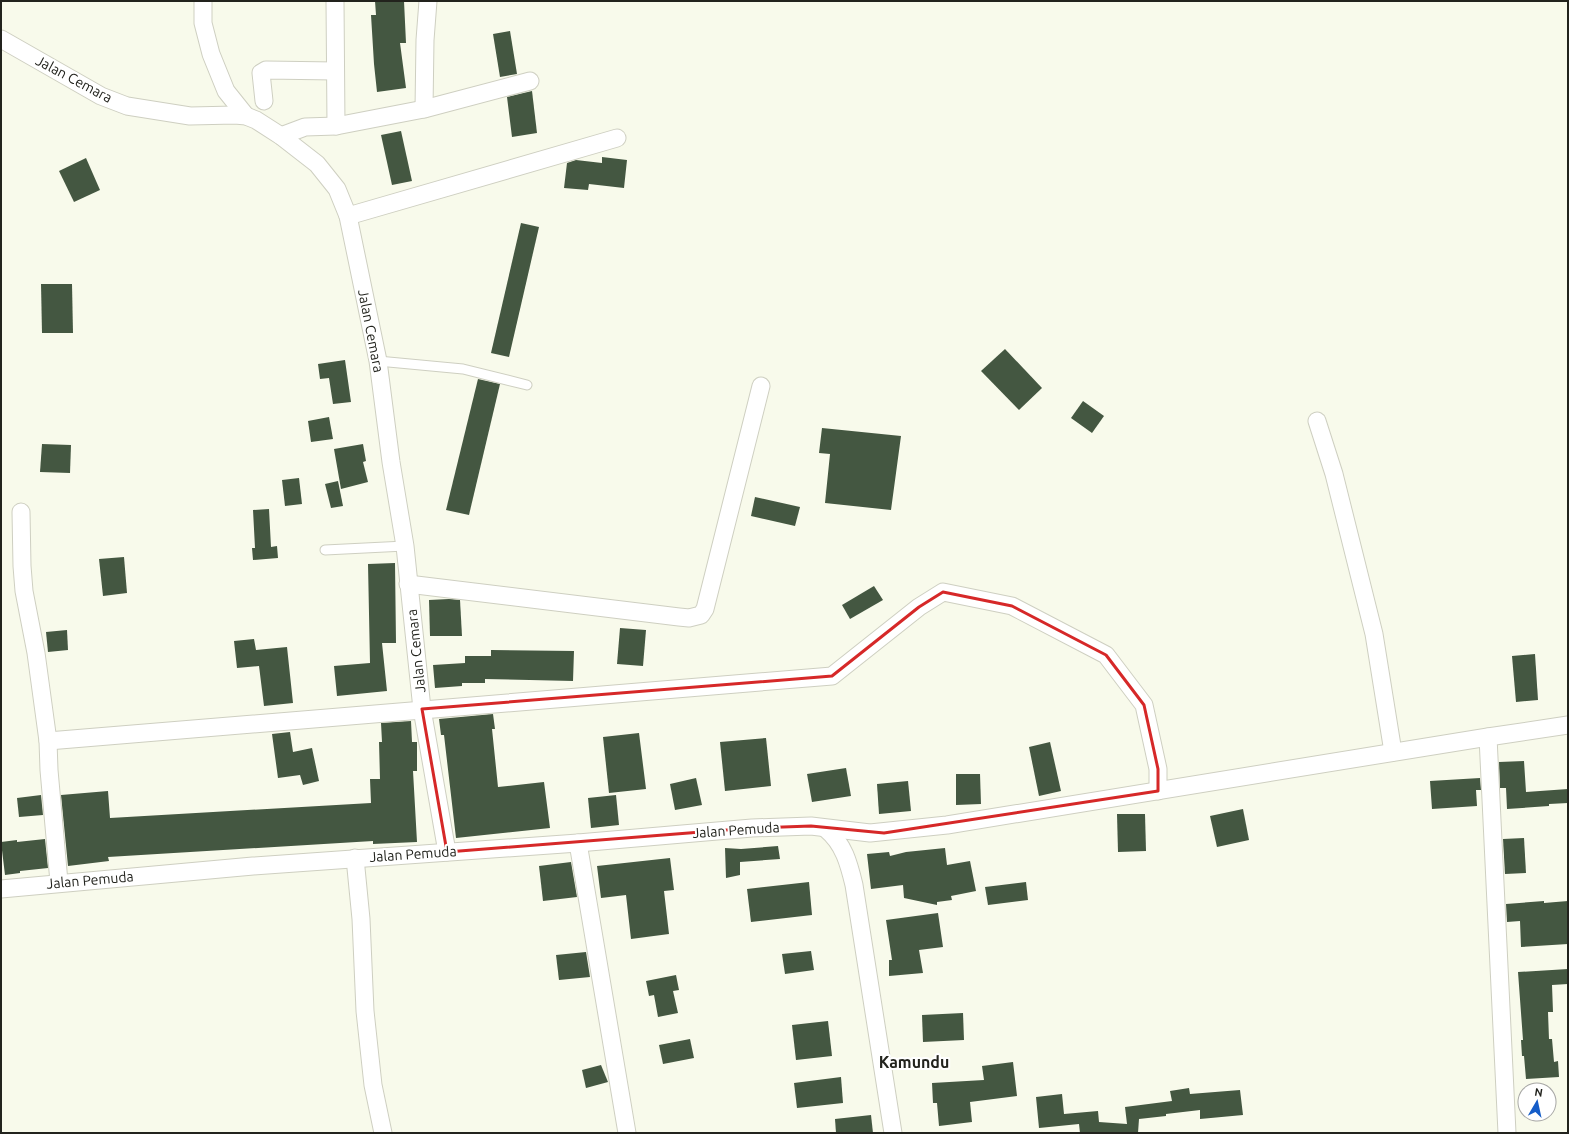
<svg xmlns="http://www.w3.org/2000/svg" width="1569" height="1134" viewBox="0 0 1569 1134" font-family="Ubuntu,sans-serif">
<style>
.building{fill:#445741}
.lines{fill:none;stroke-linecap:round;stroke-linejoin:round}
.lane-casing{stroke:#cecfc1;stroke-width:11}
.street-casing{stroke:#cecfc1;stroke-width:19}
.lane{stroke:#fff;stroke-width:9}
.street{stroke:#fff;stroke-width:17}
.marked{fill:none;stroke:#d62828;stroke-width:3;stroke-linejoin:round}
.labels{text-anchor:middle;stroke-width:4;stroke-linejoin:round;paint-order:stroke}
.street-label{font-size:14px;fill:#22231d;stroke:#fff}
.quarter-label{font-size:16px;font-weight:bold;fill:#22231d;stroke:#fff}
</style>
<rect width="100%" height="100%" fill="#f8faeb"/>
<g class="building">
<path d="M 375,1 L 404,1 L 406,43 L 400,43 L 406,88 L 377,92 L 374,64 L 371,15 L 376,15 Z"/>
<path d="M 510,31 L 517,74 L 500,77 L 493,34 Z"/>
<path d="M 532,91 L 537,133 L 512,137 L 507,97 Z"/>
<path d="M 401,131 L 412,181 L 392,185 L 381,135 Z"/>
<path d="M 602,157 L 627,160 L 624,188 L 589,184 L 588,190 L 564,188 L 567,163 L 576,160 L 602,163 Z"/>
<path d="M 86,158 L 100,190 L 74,202 L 59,171 Z"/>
<path d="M 521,223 L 539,227 L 509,357 L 491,353 Z"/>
<path d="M 41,284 L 72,284 L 73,333 L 42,333 Z"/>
<path d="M 1005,349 L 1042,388 L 1019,410 L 981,371 Z"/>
<path d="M 345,360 L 351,402 L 333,404 L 329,378 L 320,379 L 318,364 Z"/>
<path d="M 478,379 L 500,384 L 469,515 L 446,510 Z"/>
<path d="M 1083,401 L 1104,416 L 1092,433 L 1071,418 Z"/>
<path d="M 329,417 L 333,439 L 311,442 L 308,421 Z"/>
<path d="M 822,428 L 901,436 L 891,510 L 825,503 L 830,454 L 819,453 Z"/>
<path d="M 42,444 L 71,445 L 70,473 L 40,472 Z"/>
<path d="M 363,444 L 366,461 L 363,462 L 368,482 L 341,489 L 334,449 Z"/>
<path d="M 299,478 L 302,504 L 285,506 L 282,480 Z"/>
<path d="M 338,481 L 343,506 L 331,508 L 325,484 Z"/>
<path d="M 755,497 L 800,507 L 795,526 L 751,516 Z"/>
<path d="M 269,509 L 271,547 L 277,546 L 278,558 L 253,560 L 252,548 L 255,548 L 253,510 Z"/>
<path d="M 124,557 L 127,593 L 103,596 L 99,559 Z"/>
<path d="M 395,563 L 396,643 L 382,643 L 387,691 L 337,696 L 334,666 L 370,663 L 368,564 Z"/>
<path d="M 874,586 L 883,600 L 850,619 L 842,605 Z"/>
<path d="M 449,599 L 460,600 L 462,636 L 430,636 L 429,600 Z"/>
<path d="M 620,628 L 646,630 L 643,666 L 617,664 Z"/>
<path d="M 67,630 L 68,650 L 48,652 L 46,632 Z"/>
<path d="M 254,639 L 256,650 L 287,647 L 293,703 L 264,706 L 259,666 L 237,668 L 234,641 Z"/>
<path d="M 491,650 L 574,651 L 573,681 L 485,679 L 485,683 L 462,683 L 462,686 L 435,688 L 433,665 L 465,663 L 465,656 L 491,656 Z"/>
<path d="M 1535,654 L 1538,700 L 1516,702 L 1512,656 Z"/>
<path d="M 493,714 L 495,729 L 492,729 L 498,787 L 544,782 L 550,828 L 456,838 L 444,735 L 441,735 L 439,719 Z"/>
<path d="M 411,721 L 412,742 L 417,742 L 417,771 L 413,771 L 417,842 L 373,844 L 373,841 L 108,857 L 109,861 L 68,866 L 61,795 L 108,791 L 110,818 L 371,803 L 370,779 L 380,779 L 379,742 L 382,742 L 381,723 Z"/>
<path d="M 290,732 L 293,752 L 312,748 L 319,781 L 303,785 L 300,775 L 278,778 L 272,734 Z"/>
<path d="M 639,733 L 646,789 L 609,793 L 603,737 Z"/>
<path d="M 766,738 L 771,786 L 725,791 L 720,742 Z"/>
<path d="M 1050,742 L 1061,791 L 1039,796 L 1029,747 Z"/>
<path d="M 1524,761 L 1526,792 L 1568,789 L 1568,803 L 1549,804 L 1549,806 L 1507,809 L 1506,788 L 1500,788 L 1499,762 Z"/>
<path d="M 846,768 L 851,796 L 812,802 L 807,774 Z"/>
<path d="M 956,774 L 980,774 L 981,804 L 956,805 Z"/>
<path d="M 696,778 L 702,805 L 675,810 L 670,784 Z"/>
<path d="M 1480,778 L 1481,790 L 1476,790 L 1477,806 L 1432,809 L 1430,781 Z"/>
<path d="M 908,781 L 911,811 L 879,814 L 877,784 Z"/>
<path d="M 41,795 L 43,815 L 19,817 L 17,798 Z"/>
<path d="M 616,795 L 619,825 L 591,828 L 588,798 Z"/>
<path d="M 1243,809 L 1249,840 L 1217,847 L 1210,816 Z"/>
<path d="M 1117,814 L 1145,814 L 1146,851 L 1118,852 Z"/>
<path d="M 1524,838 L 1526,873 L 1505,874 L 1503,839 Z"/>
<path d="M 45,839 L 48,868 L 20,871 L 20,873 L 5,875 L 1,842 L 17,840 L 17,842 Z"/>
<path d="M 778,846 L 780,859 L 740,862 L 740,875 L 726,878 L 725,848 L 741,849 Z"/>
<path d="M 945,848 L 947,865 L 970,861 L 976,891 L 951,896 L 952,900 L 937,902 L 937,905 L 904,898 L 903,885 L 871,889 L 867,854 L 889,852 L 890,856 L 906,852 Z"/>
<path d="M 670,858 L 674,890 L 664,891 L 669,934 L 631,939 L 626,895 L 601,898 L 597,866 Z"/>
<path d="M 571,862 L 577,897 L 543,901 L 539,866 Z"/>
<path d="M 809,882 L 812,915 L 751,922 L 747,889 Z"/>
<path d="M 1026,882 L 1028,900 L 988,905 L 985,887 Z"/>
<path d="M 1544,901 L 1544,903 L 1568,901 L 1568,944 L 1521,947 L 1520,921 L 1507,922 L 1506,904 Z"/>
<path d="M 938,913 L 943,947 L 919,950 L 923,973 L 889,976 L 889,960 L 892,960 L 886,920 Z"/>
<path d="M 811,951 L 814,970 L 785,974 L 782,954 Z"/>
<path d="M 586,952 L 590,977 L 559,980 L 556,955 Z"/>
<path d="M 1568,969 L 1568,984 L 1552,985 L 1553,1012 L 1548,1012 L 1549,1039 L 1552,1039 L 1554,1062 L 1558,1061 L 1559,1077 L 1526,1079 L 1524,1056 L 1522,1056 L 1521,1040 L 1523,1040 L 1518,972 Z"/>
<path d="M 676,975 L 679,990 L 673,991 L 678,1013 L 658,1017 L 654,995 L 649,996 L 646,981 Z"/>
<path d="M 963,1013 L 964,1040 L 923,1042 L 922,1015 Z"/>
<path d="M 828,1021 L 832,1056 L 796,1060 L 792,1025 Z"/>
<path d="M 690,1039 L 694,1058 L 663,1064 L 659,1045 Z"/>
<path d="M 1013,1062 L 1017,1096 L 970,1102 L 972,1122 L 939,1126 L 937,1103 L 933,1103 L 932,1083 L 984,1080 L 982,1066 Z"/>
<path d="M 601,1065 L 608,1082 L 586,1088 L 582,1070 Z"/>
<path d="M 841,1077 L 843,1103 L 797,1108 L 794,1083 Z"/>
<path d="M 1189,1088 L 1190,1094 L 1240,1090 L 1243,1115 L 1200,1119 L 1200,1110 L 1166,1114 L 1166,1116 L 1139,1119 L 1138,1133 L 1080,1133 L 1079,1124 L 1039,1128 L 1036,1097 L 1062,1094 L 1064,1114 L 1098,1111 L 1099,1122 L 1127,1124 L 1125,1107 L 1172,1101 L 1170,1091 Z"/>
<path d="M 871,1115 L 873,1133 L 836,1133 L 835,1119 Z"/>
</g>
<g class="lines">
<defs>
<g id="lane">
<path d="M 378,361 L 463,369 L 527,385"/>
<path d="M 325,550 L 405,546"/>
</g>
<g id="street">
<path d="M 203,1 L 203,23 L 211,54 L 226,91 L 246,116"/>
<path d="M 335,1 L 336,126"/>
<path d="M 1,39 L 101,96 L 127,106 L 190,116 L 235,115 L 246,116 L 256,120 L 281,136 L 317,164 L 337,189 L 348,216 L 378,361 L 391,462 L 405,546 L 422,709 L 447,852"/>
<path d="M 264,101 L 261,73 L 266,70 L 335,71"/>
<path d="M 424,109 L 425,40 L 428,1"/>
<path d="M 281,136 L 305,127 L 336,126 L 424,109 L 530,81"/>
<path d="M 348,216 L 617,138"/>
<path d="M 1317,421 L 1334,474 L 1374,634 L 1393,752"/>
<path d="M 21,512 L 22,566 L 24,591 L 36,653 L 48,741 L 49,770 L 59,882"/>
<path d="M 408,584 L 679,617 L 689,618 L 701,615 L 705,609 L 761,386"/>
<path d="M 1488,737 L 1507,1133"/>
<path d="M 48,741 L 832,676 L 919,607 L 943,592 L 1012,606 L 1106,655 L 1144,705 L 1158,769 L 1158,791"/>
<path d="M 826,829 C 844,844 849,864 854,885 L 893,1133"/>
<path d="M 578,843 L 627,1133"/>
<path d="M 355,858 L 361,919 L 365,1011 L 373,1085 L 383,1133"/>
<path d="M 1,889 L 253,866 L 578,843 L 752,828 L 811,826 L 870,833 L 947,825 L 1488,737 L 1568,725"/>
</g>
</defs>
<use href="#lane" class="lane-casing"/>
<use href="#street" class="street-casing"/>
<use href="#lane" class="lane"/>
<use href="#street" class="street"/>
</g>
<path class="marked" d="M 943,592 L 1012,606 L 1106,655 L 1144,705 L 1158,769 L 1158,791 L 884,833 L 811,826 L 752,828 L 447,852 L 422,709 L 832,676 L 919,607 Z"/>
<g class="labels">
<g class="street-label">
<text transform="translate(74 79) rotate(28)" y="5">Jalan Cemara</text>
<text transform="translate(371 331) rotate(79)" y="5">Jalan Cemara</text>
<text transform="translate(416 651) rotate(-96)" y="5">Jalan Cemara</text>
<text transform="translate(736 830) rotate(-4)" y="5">Jalan Pemuda</text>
<text transform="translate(413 854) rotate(-4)" y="5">Jalan Pemuda</text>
<text transform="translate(90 880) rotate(-5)" y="5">Jalan Pemuda</text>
</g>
<g class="quarter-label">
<text x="914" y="1068">Kamundu</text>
</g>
</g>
<rect width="1569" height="1134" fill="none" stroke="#22231d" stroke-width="4"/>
<g transform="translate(1537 1102) rotate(9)"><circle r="19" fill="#ffffff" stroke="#a7a7a5"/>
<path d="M0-3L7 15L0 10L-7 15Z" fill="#155dc8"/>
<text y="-6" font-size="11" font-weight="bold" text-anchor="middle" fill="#22231d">N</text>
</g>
</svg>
